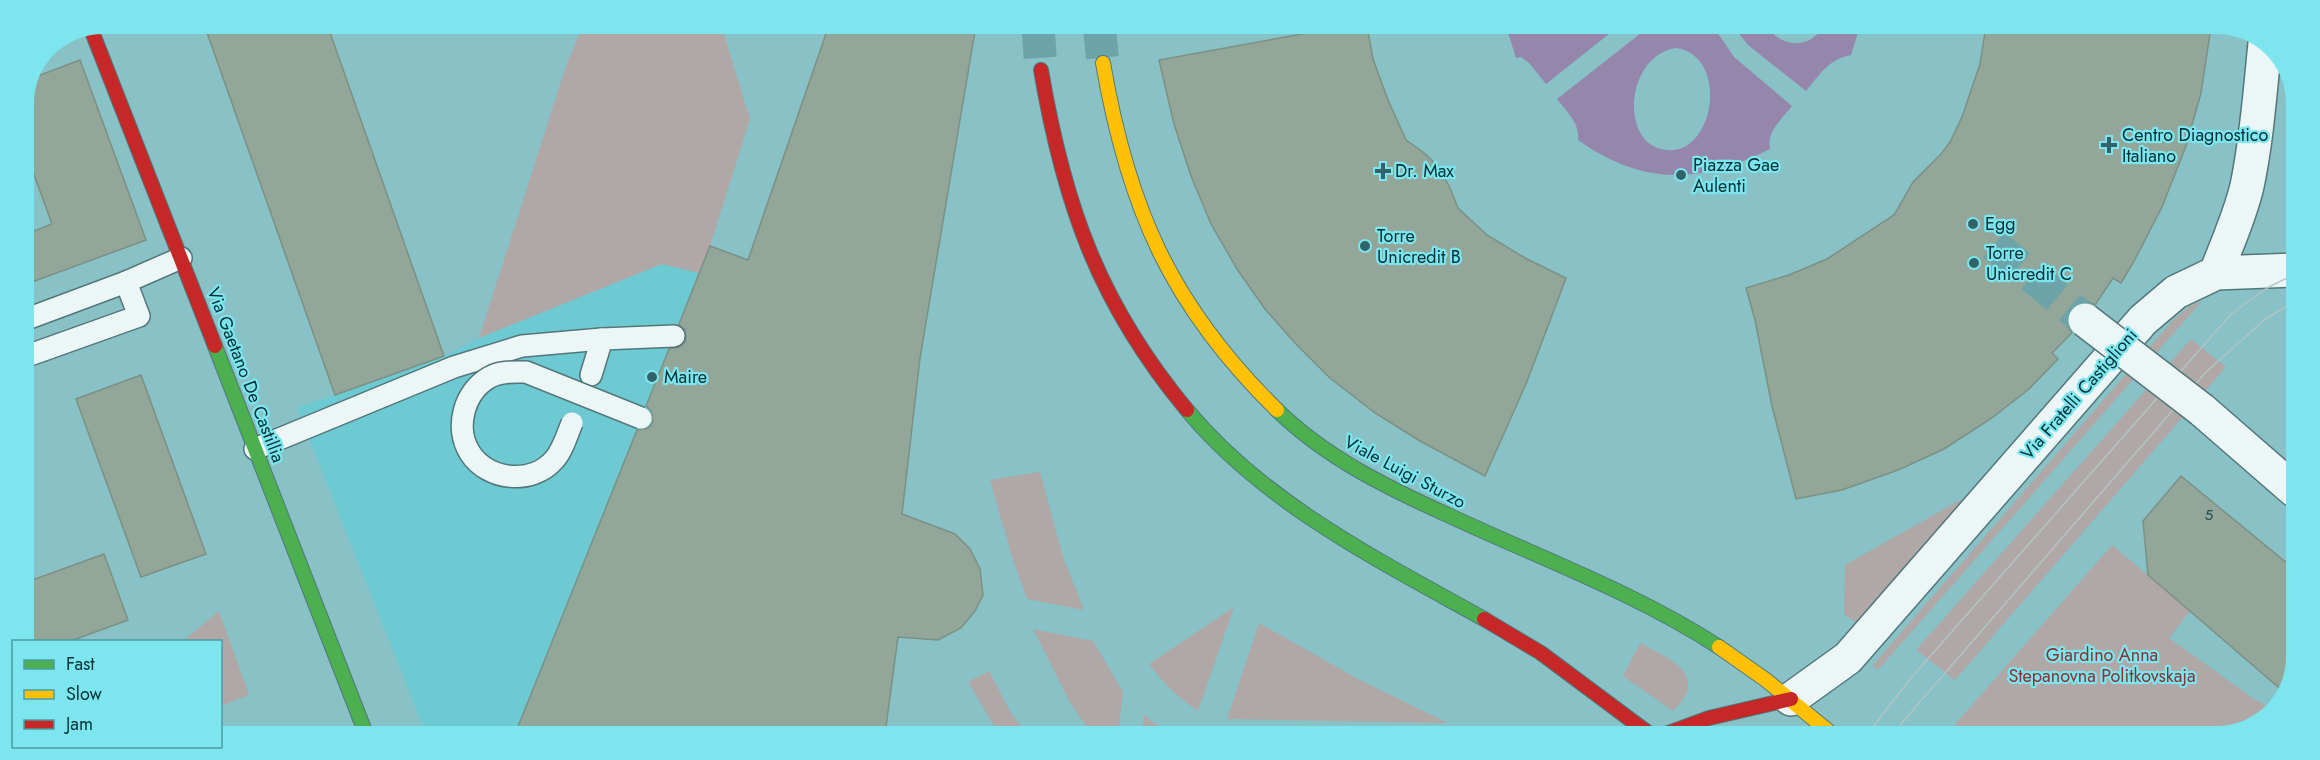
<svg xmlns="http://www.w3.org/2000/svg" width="2320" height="760" viewBox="0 0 2320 760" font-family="Jost,sans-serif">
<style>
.built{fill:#6ecad2}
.green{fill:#b0a7a7}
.water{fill:#9586ab;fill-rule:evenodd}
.building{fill:#92a69a;stroke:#7c9083;stroke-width:1.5}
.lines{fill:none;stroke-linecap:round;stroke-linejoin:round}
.street-tunnel{stroke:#6da4a9;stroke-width:33;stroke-dasharray:33 16;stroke-linecap:butt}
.secondary-tunnel{stroke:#6da4a9;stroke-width:33;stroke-dasharray:33 16;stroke-linecap:butt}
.lane-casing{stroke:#52777a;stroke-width:24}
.street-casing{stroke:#52777a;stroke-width:36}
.fast-casing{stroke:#52777a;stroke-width:16}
.slow-casing{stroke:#52777a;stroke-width:16}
.jam-casing{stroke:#52777a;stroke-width:16}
.lane{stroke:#edf6f6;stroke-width:21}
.street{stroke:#edf6f6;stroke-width:33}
.fast{stroke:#4caf50;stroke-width:14}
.slow{stroke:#ffc107;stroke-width:14}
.jam{stroke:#c62828;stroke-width:14}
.tram{stroke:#b2c4c4;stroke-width:1.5}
.lane-bridge-casing{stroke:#52777a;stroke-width:24;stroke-linecap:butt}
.street-bridge-casing{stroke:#52777a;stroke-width:36;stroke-linecap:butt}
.lane-bridge{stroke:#edf6f6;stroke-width:21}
.street-bridge{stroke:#edf6f6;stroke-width:33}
.poi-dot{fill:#306468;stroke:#7ce5ee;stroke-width:2}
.labels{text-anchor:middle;stroke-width:4.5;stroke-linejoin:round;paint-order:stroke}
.number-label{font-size:15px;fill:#254f4f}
.poi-label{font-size:18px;fill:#013236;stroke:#7ce5ee;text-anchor:start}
.street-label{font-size:18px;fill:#013236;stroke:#7ce5ee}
.park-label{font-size:18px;fill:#8a3132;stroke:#7ce5ee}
</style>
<rect width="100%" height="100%" fill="#88c1c6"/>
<path class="built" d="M 829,25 L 976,25 L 920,358 L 900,525 L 970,549 L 980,569 L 983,595 L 975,611 L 961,628 L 938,640 L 898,637 L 885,734 L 426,734 L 297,408 L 444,356 L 479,338 L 662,264 L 699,273 L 710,246 L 748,259 Z"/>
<g class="green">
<path d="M 583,25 L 721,25 L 750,119 L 710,246 L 699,273 L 662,264 L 479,338 L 566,66 Z"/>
<path d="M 2202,301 L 1878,670 L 1872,666 L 2174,319 L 2190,306 Z"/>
<path d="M 2191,339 L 2226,367 L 1955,680 L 1916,650 Z"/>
<path d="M 1040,472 L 1063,557 L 1084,610 L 1027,599 L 1012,557 L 990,480 Z"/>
<path d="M 1962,499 L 1967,508 L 1863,627 L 1844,614 L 1845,565 Z"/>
<path d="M 2112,545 L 2190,611 L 2169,638 L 2254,699 L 2272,708 L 2265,719 L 2217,736 L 1945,736 Z"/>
<path d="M 1234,607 L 1198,711 C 1178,698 1163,683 1149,664 Z"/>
<path d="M 219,611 L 249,695 L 221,706 L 220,642 L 183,641 Z"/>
<path d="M 1259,623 L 1358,679 L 1448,723 L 1227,719 Z"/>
<path d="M 1033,629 L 1093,641 L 1123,692 L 1118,735 L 1092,735 L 1091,733 L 1069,701 Z"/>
<path d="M 1640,643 C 1668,658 1712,675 1673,711 L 1623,676 Z"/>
<path d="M 989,671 L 1012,715 L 1028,734 L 999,734 L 968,682 Z"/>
<path d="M 1144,715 L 1165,731 L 1164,735 L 1142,735 Z"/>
</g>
<g class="water">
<path d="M 1506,26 L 1619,26 L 1546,84 L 1529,63 L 1521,57 L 1516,58 Z"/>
<path d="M 1650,26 L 1713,26 L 1734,57 L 1792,106 C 1782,119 1766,132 1770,149 C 1700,184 1643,186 1578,140 C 1580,123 1567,112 1557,99 ZM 1677,48 C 1731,58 1713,157 1666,150 C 1617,144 1627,53 1677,48 Z"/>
<path d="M 1733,26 L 1767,26 C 1781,48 1809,50 1824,26 L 1860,26 L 1851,55 C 1829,59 1820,74 1806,91 L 1748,45 Z"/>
</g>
<g class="building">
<path d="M 204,24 L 327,24 L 444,356 L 335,395 Z"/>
<path d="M 829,25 L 976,25 L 920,358 L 902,514 L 955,534 L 970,549 L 980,569 L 983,595 L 975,611 L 961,628 L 938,640 L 898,637 L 885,734 L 515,734 L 637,430 L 648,428 L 653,422 L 651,411 L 646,406 L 669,349 L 680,347 L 686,341 L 685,330 L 679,324 L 710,246 L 748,260 Z"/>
<path d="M 1346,26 L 1367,26 L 1373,59 L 1388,100 L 1406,140 L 1423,152 L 1438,166 L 1450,188 L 1458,208 L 1487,235 L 1525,258 L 1566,278 L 1526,384 L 1485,476 L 1420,441 L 1375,413 L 1330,378 L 1294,342 L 1265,309 L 1237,269 L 1211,224 L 1191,176 L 1174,124 L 1159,60 Z"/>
<path d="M 1986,26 L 2211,27 L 2201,93 L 2186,146 L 2162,207 L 2132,265 L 2121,283 L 2113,278 L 2095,305 L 2087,301 L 2078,303 L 2070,309 L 2066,318 L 2068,327 L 2072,333 L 2052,353 L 2058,359 L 2029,389 L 1992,418 L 1944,449 L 1898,470 L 1842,490 L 1796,499 L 1772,406 L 1755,320 L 1746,288 L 1789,275 L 1827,259 L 1894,215 L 1913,182 L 1941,154 L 1950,142 L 1962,117 L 1980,64 Z"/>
<path d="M 80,60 L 146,240 L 24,285 L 24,235 L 52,224 L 24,147 L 24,103 L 35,77 Z"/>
<path d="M 141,375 L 206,554 L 141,577 L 76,399 Z"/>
<path d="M 2181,476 L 2294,569 L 2293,677 L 2284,692 L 2148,575 L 2143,521 Z"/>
<path d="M 104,554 L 128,620 L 68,642 L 24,642 L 24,583 Z"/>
</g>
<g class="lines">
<path class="street-tunnel" d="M 1994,245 L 2085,320"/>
<g class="secondary-tunnel">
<path d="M 1038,25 L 1041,70"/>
<path d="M 1099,25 L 1103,63"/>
</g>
<defs>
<g id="lane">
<path d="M 24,320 L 126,282"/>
<path d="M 24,357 L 139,316 L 126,282 L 181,258"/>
<path d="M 591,375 L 602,339 L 674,336"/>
<path d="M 255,449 L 454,367 L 522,346 L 602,339"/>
</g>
<g id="street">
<path d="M 2216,273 C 2227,244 2240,216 2247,186 C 2257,139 2260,91 2265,44"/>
<path d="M 2202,410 L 2294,490"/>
<path d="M 1791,699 L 1848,658 L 2143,320 L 2176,292 L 2216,273 L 2295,270"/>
</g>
<g id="fast">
<path d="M 215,346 L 366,734"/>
<path d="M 1187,410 C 1265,504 1380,561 1484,619"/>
<path d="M 1277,410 C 1326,458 1388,488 1450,516 C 1540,558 1636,593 1719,647"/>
</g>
<g id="slow">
<path d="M 1103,63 C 1128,208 1171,306 1277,410"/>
<path d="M 1719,647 L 1766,680 L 1833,735"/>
</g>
<g id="jam">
<path d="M 91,29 L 215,346"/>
<path d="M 1041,70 C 1064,205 1099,304 1187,410"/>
<path d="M 1484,619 L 1541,653 L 1651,735"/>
<path d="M 1663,735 L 1709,718 L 1791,699"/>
</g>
</defs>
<use href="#lane" class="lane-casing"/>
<use href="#street" class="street-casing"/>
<use href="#fast" class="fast-casing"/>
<use href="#slow" class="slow-casing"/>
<use href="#jam" class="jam-casing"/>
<use href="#lane" class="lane"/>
<use href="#street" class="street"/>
<use href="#fast" class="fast"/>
<use href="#slow" class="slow"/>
<use href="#jam" class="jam"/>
<g class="tram">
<path d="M 1866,736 L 1911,678 L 2232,313 L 2267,288 L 2295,274"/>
<path d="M 1893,736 L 1906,718 L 2205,373 L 2264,320 L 2295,301"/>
</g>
<defs>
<path id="lane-bridge" d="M 572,423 C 567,435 563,450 554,460 C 532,485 488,481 470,453 C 454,428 464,391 490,377 C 501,371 514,372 526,372 L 641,418"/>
<path id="street-bridge" d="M 2085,320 L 2202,410"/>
</defs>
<use href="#lane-bridge" class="lane-bridge-casing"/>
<use href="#street-bridge" class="street-bridge-casing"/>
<use href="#lane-bridge" class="lane-bridge"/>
<use href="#street-bridge" class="street-bridge"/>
</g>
<g class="poi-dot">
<path d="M2106 136h6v6h6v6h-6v6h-6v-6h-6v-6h6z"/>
<path d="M1380 162h6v6h6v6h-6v6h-6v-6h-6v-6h6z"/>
<circle cx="1681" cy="175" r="6"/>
<circle cx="1973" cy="224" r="6"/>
<circle cx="1365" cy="246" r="6"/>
<circle cx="1974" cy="263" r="6"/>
<circle cx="652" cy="377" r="6"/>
</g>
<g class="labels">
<g class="number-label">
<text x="2209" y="520">5</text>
</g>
<g class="poi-label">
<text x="2122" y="141">Centro Diagnostico<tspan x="2122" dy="21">Italiano</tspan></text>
<text x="1693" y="171">Piazza Gae<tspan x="1693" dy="21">Aulenti</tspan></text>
<text x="1395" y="177">Dr. Max</text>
<text x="1985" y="230">Egg</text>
<text x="1377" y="242">Torre<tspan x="1377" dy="21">Unicredit B</tspan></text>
<text x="1986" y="259">Torre<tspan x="1986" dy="21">Unicredit C</tspan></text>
<text x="664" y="383">Maire</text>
</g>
<g class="street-label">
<text transform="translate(246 375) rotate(69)" y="6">Via Gaetano De Castillia</text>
<text transform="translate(2079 394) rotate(-49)" y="6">Via Fratelli Castiglioni</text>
<text transform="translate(1405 472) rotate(28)" y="6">Viale Luigi Sturzo</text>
</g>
<g class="park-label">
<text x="2102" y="661">Giardino Anna<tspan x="2102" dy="21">Stepanovna Politkovskaja</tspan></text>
</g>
</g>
<path d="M0 0H2320V760H0ZM103 34H2217A69 69 0 0 1 2286 103V657A69 69 0 0 1 2217 726H103A69 69 0 0 1 34 657V103A69 69 0 0 1 103 34Z" fill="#7ce5ee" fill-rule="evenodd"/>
<rect x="12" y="640" width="210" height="108" fill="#7ce5ee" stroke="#4b9da4" stroke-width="1.5"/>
<rect x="24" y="660" width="30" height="9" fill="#4caf50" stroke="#4b9da4" stroke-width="1.5"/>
<text x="66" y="670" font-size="18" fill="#013236">Fast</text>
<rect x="24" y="690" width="30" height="9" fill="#ffc107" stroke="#4b9da4" stroke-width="1.5"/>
<text x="66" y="700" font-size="18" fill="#013236">Slow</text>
<rect x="24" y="720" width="30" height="9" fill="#c62828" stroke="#4b9da4" stroke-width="1.5"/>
<text x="66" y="730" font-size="18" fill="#013236">Jam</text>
</svg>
